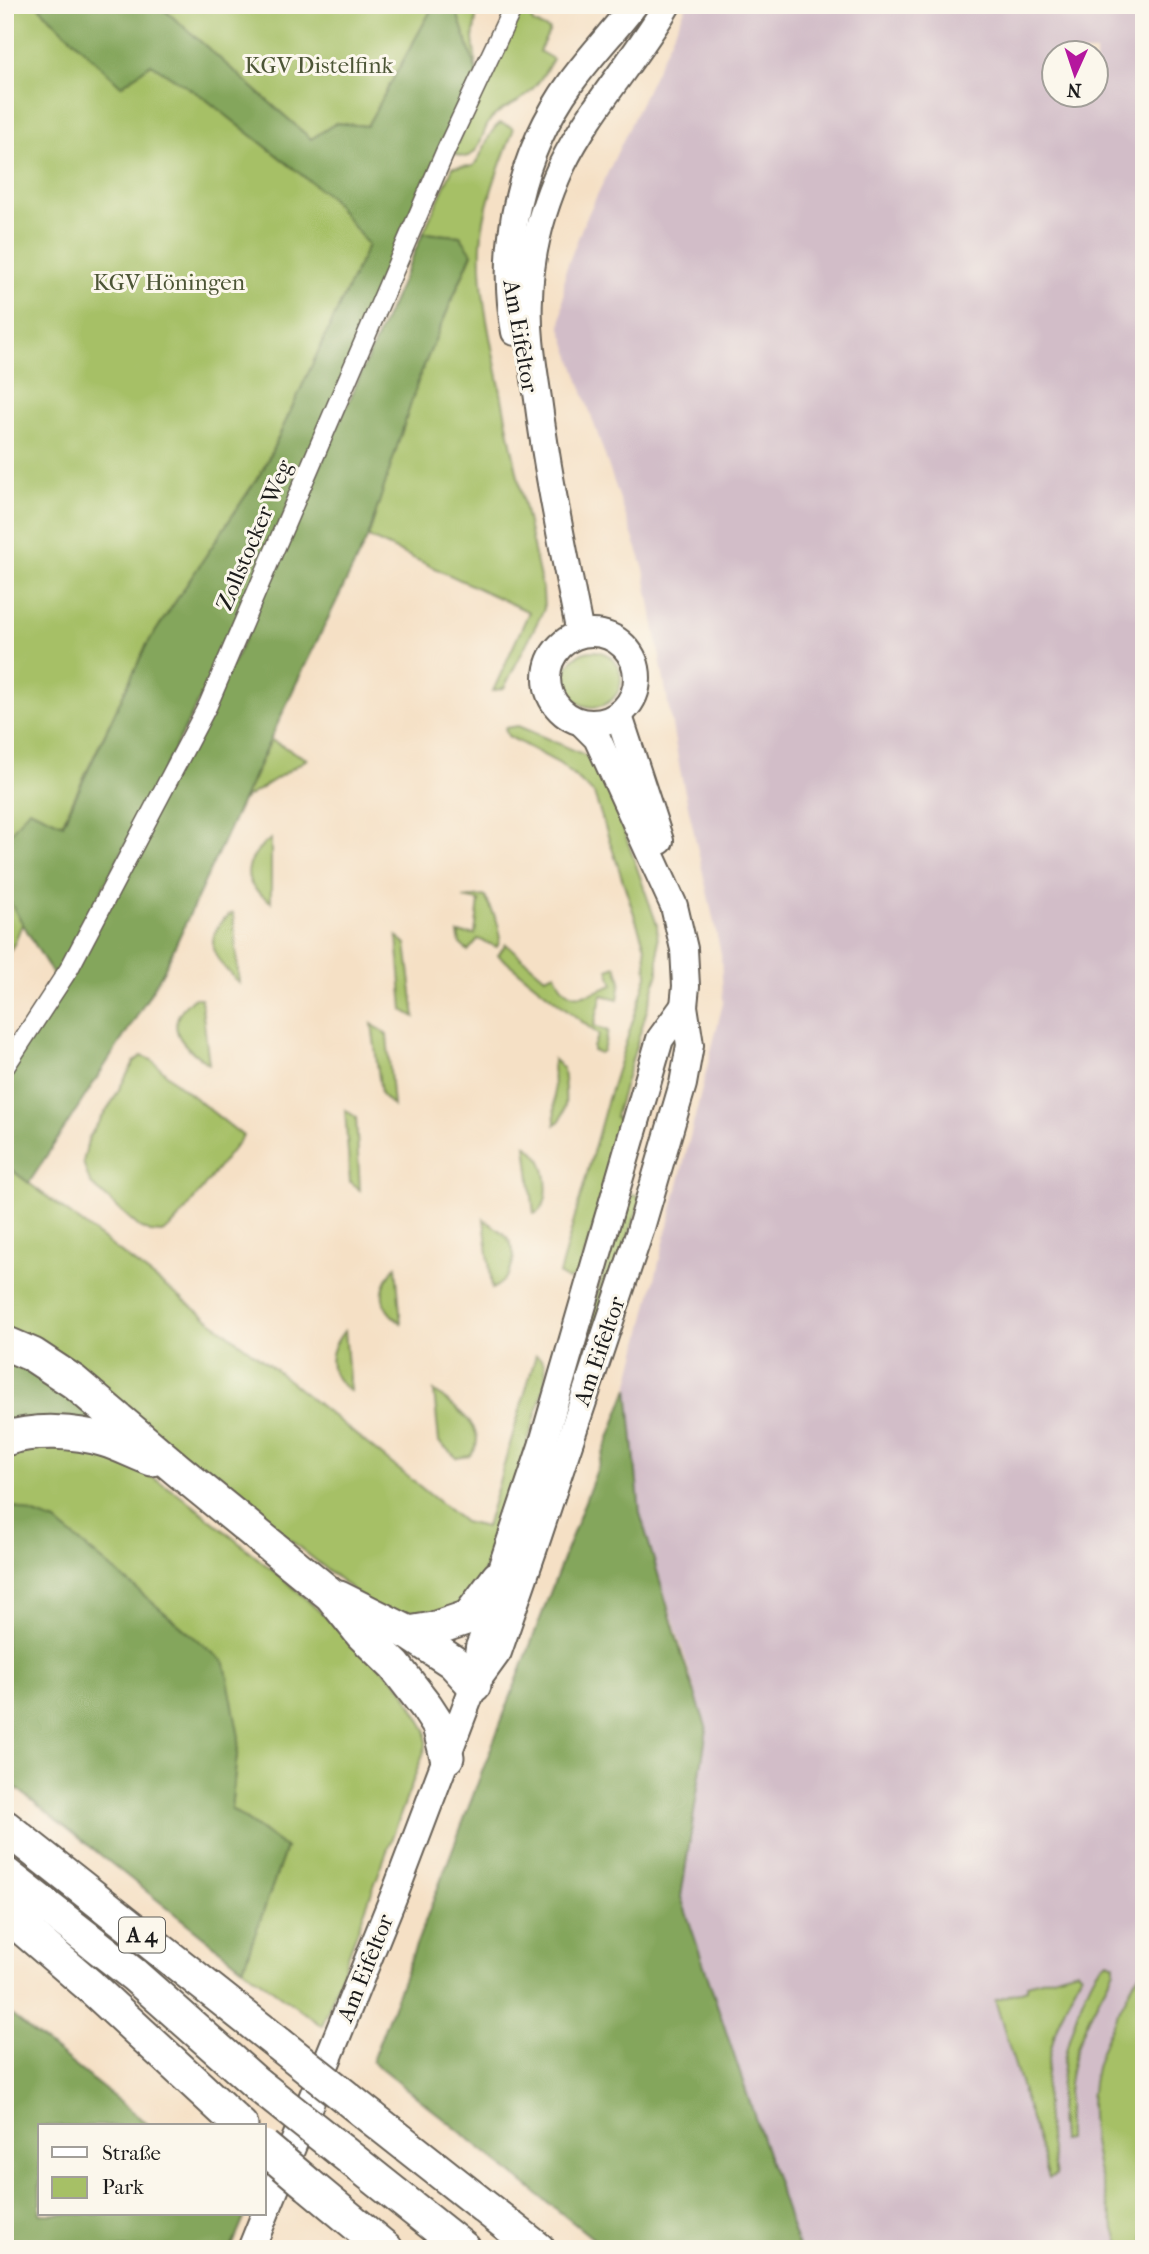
<svg xmlns="http://www.w3.org/2000/svg" width="1149" height="2254" viewBox="0 0 1149 2254" font-family="'IM FELL French Canon',serif">
<style>
.industrial{fill:#d2bdc8;fill-rule:evenodd}
.green{fill:#a6c066;stroke:#616e41;stroke-width:2}
.forest{fill:#84a65b;stroke:#50613c;stroke-width:2}
.lines{fill:none;stroke-linecap:round;stroke-linejoin:round}
.minor-casing{stroke:#686157;stroke-width:21}
.secondary-casing{stroke:#686157;stroke-width:30}
.motorway-casing{stroke:#686157;stroke-width:37}
.minor{stroke:#fff;stroke-width:18}
.secondary{stroke:#fff;stroke-width:26}
.motorway{stroke:#fff;stroke-width:33}
.motorway-bridge-casing{stroke:#686157;stroke-width:37;stroke-linecap:butt}
.motorway-bridge{stroke:#fff;stroke-width:33}
.labels{text-anchor:middle;stroke-width:6;stroke-linejoin:round;paint-order:stroke}
.shield{fill:#fbf7ec;stroke:#5f5e5a;stroke-width:2}
.shield-label{font-size:21px;font-weight:bold;fill:#1c1c1c}
.park-label{font-size:23px;fill:#4c5536;stroke:#fbf7ec}
.street-label{font-size:23px;fill:#1c1c1c;stroke:#fbf7ec}
</style>
<rect width="100%" height="100%" fill="#fbf7ec"/>
<filter id="ink" filterUnits="userSpaceOnUse"><feTurbulence type="fractalNoise" baseFrequency=".0143" numOctaves="2"/><feDisplacementMap in="SourceGraphic" scale="14" xChannelSelector="R" yChannelSelector="G"/><feConvolveMatrix kernelMatrix="1 2 1 2 8 2 1 2 1" color-interpolation-filters="sRGB"/></filter>
<filter id="wash" filterUnits="userSpaceOnUse"><feTurbulence type="fractalNoise" baseFrequency=".00686" numOctaves="4" result="noise"/><feDisplacementMap in="SourceGraphic" scale="28" xChannelSelector="R" yChannelSelector="G"/><feGaussianBlur stdDeviation="1.57" result="paint"/><feColorMatrix in="noise" values="0 0 0 0 0 0 0 0 0 0 0 0 0 0 0 0 0 1.4 0 .05"/><feComposite in="paint" operator="in"/></filter>
<g filter="url(#wash)">
<rect width="100%" height="100%" fill="#f5e0c5"/>
<path class="industrial" d="M 687,5 L 1144,5 L 1144,2249 L 799,2249 L 681,1897 L 707,1728 L 640,1513 L 628,1388 L 723,1003 L 721,954 L 680,770 L 644,569 L 561,328 L 565,272 L 583,225 ZM 1054,52 L 1096,52 L 1096,94 L 1054,94 Z"/>
<g class="green">
<path d="M 5,5 L 37,5 L 121,85 L 151,64 L 203,97 L 331,198 L 368,245 L 264,468 L 146,646 L 62,824 L 14,944 L 5,959 Z"/>
<path d="M 159,5 L 434,5 L 367,126 L 336,123 L 311,139 Z"/>
<path d="M 451,5 L 478,5 L 473,39 L 477,73 L 457,13 Z"/>
<path d="M 523,5 L 526,5 L 533,23 L 550,30 L 539,51 L 553,59 C 544,74 537,87 523,98 C 513,105 499,109 491,119 C 483,128 481,152 468,156 C 463,158 457,155 453,152 Z"/>
<path d="M 500,123 L 512,127 L 513,131 C 499,167 483,206 481,245 C 479,292 490,336 499,382 C 512,453 528,523 543,592 L 544,609 L 504,688 L 493,691 L 529,612 L 368,537 L 420,375 L 472,254 L 460,236 L 423,233 L 453,167 L 473,166 C 485,154 486,133 500,123 Z"/>
<circle cx="593" cy="679" r="28"/>
<path d="M 518,726 L 592,758 L 604,774 L 657,925 L 658,949 L 658,973 L 615,1117 L 627,1122 L 578,1275 L 568,1280 L 559,1274 L 607,1102 L 647,976 L 645,947 L 594,794 L 562,765 L 508,736 L 505,728 Z"/>
<path d="M 271,740 L 307,759 L 244,799 Z"/>
<path d="M 271,839 L 271,902 C 264,897 254,891 250,882 C 243,866 258,847 271,839 Z"/>
<path d="M 485,896 C 492,912 506,931 497,947 L 478,939 L 468,951 L 460,944 L 458,933 L 475,934 L 479,901 L 463,898 Z"/>
<path d="M 233,913 L 239,983 C 225,969 204,950 217,929 C 221,922 225,916 233,913 Z"/>
<path d="M 397,936 L 406,944 L 415,1017 L 403,1010 Z"/>
<path d="M 506,944 L 545,977 L 555,973 C 567,1008 587,994 613,985 L 608,969 L 616,966 L 621,981 L 618,999 L 602,995 L 594,1026 L 608,1031 L 603,1051 L 600,1053 L 593,1051 L 593,1047 L 599,1035 L 498,955 Z"/>
<path d="M 194,998 L 201,998 L 209,1064 C 183,1047 158,1025 194,998 Z"/>
<path d="M 372,1024 L 387,1035 L 393,1106 L 381,1094 Z"/>
<path d="M 141,1056 L 152,1060 L 176,1083 L 243,1136 L 181,1216 L 171,1227 L 162,1233 L 150,1232 L 139,1227 L 90,1183 L 83,1162 L 89,1137 L 112,1102 L 134,1062 Z"/>
<path d="M 553,1059 L 563,1068 C 564,1084 571,1115 555,1125 Z"/>
<path d="M 345,1110 L 356,1117 L 360,1190 L 350,1182 Z"/>
<path d="M 526,1145 C 531,1149 536,1152 539,1157 C 547,1171 553,1206 534,1214 Z"/>
<path d="M 5,1165 L 272,1367 L 464,1522 L 486,1527 L 536,1355 C 548,1361 546,1372 545,1384 L 500,1536 L 474,1593 L 456,1607 L 417,1622 L 373,1606 L 115,1401 L 5,1330 Z"/>
<path d="M 632,1194 L 642,1197 L 538,1496 L 619,1219 Z"/>
<path d="M 484,1219 C 490,1224 497,1228 503,1233 C 522,1251 513,1278 492,1289 Z"/>
<path d="M 396,1266 L 401,1323 C 377,1306 378,1288 396,1266 Z"/>
<path d="M 345,1330 L 350,1391 C 326,1374 326,1353 345,1330 Z"/>
<path d="M 434,1391 C 451,1405 495,1431 469,1456 L 457,1458 L 439,1442 Z"/>
<path d="M 42,1447 L 78,1448 L 110,1458 L 150,1476 L 179,1494 L 293,1587 L 401,1686 L 426,1730 L 426,1746 L 322,2026 L 243,1968 L 286,1848 L 231,1809 L 239,1737 L 16,1507 L 5,1510 L 5,1456 Z"/>
<path d="M 1108,1961 L 1114,1964 L 1114,1970 C 1101,1995 1085,2021 1077,2048 C 1067,2078 1066,2108 1067,2139 L 1061,2140 C 1055,2089 1064,2043 1084,1996 C 1090,1984 1095,1967 1108,1961 Z"/>
<path d="M 1144,1968 L 1144,2249 L 1121,2249 C 1102,2184 1077,2121 1100,2054 C 1109,2027 1124,2001 1137,1976 Z"/>
<path d="M 1077,1970 L 1081,1974 C 1076,1986 1069,1997 1064,2009 C 1039,2066 1043,2117 1056,2175 L 1049,2178 L 995,2000 L 1027,1989 L 1027,1984 Z"/>
</g>
<g class="forest">
<path d="M 37,5 L 159,5 L 311,139 L 336,123 L 367,126 L 434,5 L 451,5 L 457,13 L 477,73 L 226,648 L 56,980 L 5,894 L 5,840 L 29,809 L 63,824 L 146,646 L 264,468 L 368,245 L 331,198 L 203,97 L 151,64 L 121,86 Z"/>
<path d="M 423,233 L 460,236 L 472,253 L 420,375 L 368,537 L 295,686 L 163,972 L 137,1016 L 29,1183 L 5,1165 L 5,1075 L 238,653 Z"/>
<path d="M 5,1358 C 42,1374 74,1400 104,1425 L 5,1425 Z"/>
<path d="M 628,1388 L 640,1513 L 682,1655 L 707,1729 L 681,1897 L 799,2249 L 606,2249 L 372,2061 Z"/>
<path d="M 15,1507 L 56,1522 L 225,1663 L 239,1737 L 231,1809 L 286,1848 L 243,1968 L 5,1779 L 5,1510 Z"/>
<path d="M 5,2010 L 150,2126 L 40,2126 L 40,2214 L 246,2214 L 231,2249 L 5,2249 Z"/>
</g>
</g>
<g filter="url(#ink)">
<g class="lines">
<defs>
<path id="minor" d="M 5,1067 L 69,969 L 208,705 L 445,152 L 514,5"/>
<g id="secondary">
<path d="M 515,332 C 499,245 520,153 572,81 C 591,55 614,31 634,5"/>
<circle cx="592" cy="678" r="45"/>
<path d="M 580,634 C 565,556 548,478 538,399 C 533,365 527,332 529,298 C 530,253 543,206 562,165 C 590,108 635,60 667,5"/>
<path d="M 619,716 L 660,841"/>
<path d="M 477,1681 L 498,1652 L 537,1539 L 640,1231 L 683,1084 L 690,1045 L 684,1006 L 686,986 L 684,949 L 674,906 L 597,738 L 582,723"/>
<path d="M 251,2249 L 397,1888 L 474,1685 L 479,1647 L 492,1614 L 498,1578 L 542,1446 L 660,1039 L 684,1006"/>
</g>
<g id="motorway">
<path d="M 5,1343 L 33,1355 L 74,1382 L 178,1470 L 331,1595 L 362,1634 L 395,1666 L 426,1706 L 439,1726 L 447,1757"/>
<path d="M 5,1439 C 35,1429 75,1431 105,1440 C 121,1445 136,1453 152,1459"/>
<path d="M 339,1598 L 409,1633 L 453,1662 L 474,1685"/>
<path d="M 409,1633 L 433,1629 L 469,1617 L 498,1578"/>
<path d="M 5,1827 L 279,2044"/>
<path d="M 5,1874 L 134,1975 L 257,2084"/>
<path d="M 5,1913 L 90,1986 L 241,2126"/>
<path d="M 372,2118 L 538,2249"/>
<path d="M 340,2150 L 464,2249"/>
<path d="M 309,2185 L 386,2249"/>
</g>
</defs>
<use href="#minor" class="minor-casing"/>
<use href="#secondary" class="secondary-casing"/>
<use href="#motorway" class="motorway-casing"/>
<use href="#minor" class="minor"/>
<use href="#secondary" class="secondary"/>
<use href="#motorway" class="motorway"/>
<defs>
<g id="motorway-bridge">
<path d="M 279,2044 L 372,2118"/>
<path d="M 257,2084 L 340,2150"/>
<path d="M 264,2147 L 309,2185"/>
</g>
</defs>
<use href="#motorway-bridge" class="motorway-bridge-casing"/>
<use href="#motorway-bridge" class="motorway-bridge"/>
</g>
</g>
<g class="labels">
<rect class="shield" x="119" y="1917.5" width="46" height="35" rx="5"/>
<g class="shield-label">
<text x="142" y="1942">A 4</text>
</g>
<g class="park-label">
<text x="319" y="73">KGV Distelfink</text>
<text x="169" y="290">KGV Höningen</text>
</g>
<g class="street-label">
<text transform="translate(521 336) rotate(80)" y="8">Am Eifeltor</text>
<text transform="translate(254 535) rotate(-67)" y="8">Zollstocker Weg</text>
<text transform="translate(599 1351) rotate(-71)" y="8">Am Eifeltor</text>
<text transform="translate(365 1968) rotate(-68)" y="8">Am Eifeltor</text>
</g>
</g>
<rect width="1149" height="2254" fill="none" stroke="#fbf7ec" stroke-width="28"/>
<rect x="38" y="2124" width="228" height="91" fill="#fbf7ec" stroke="#a29f99" stroke-width="2"/>
<rect x="52" y="2147" width="35" height="10" fill="#ffffff" stroke="#a29f99" stroke-width="2"/>
<text x="102" y="2160" font-size="21" fill="#1c1c1c">Straße</text>
<rect x="52" y="2177" width="35" height="21" fill="#a6c066" stroke="#a29f99" stroke-width="2"/>
<text x="102" y="2194" font-size="21" fill="#1c1c1c">Park</text>
<g transform="translate(1075 74) rotate(183)"><circle r="33" fill="#fbf7ec" stroke="#a29f99" stroke-width="2"/>
<path d="M0-5L12 26L0 18L-12 26Z" fill="#b5179e"/>
<text y="-10" font-size="19" font-weight="bold" text-anchor="middle" fill="#1c1c1c">N</text>
</g>
</svg>
